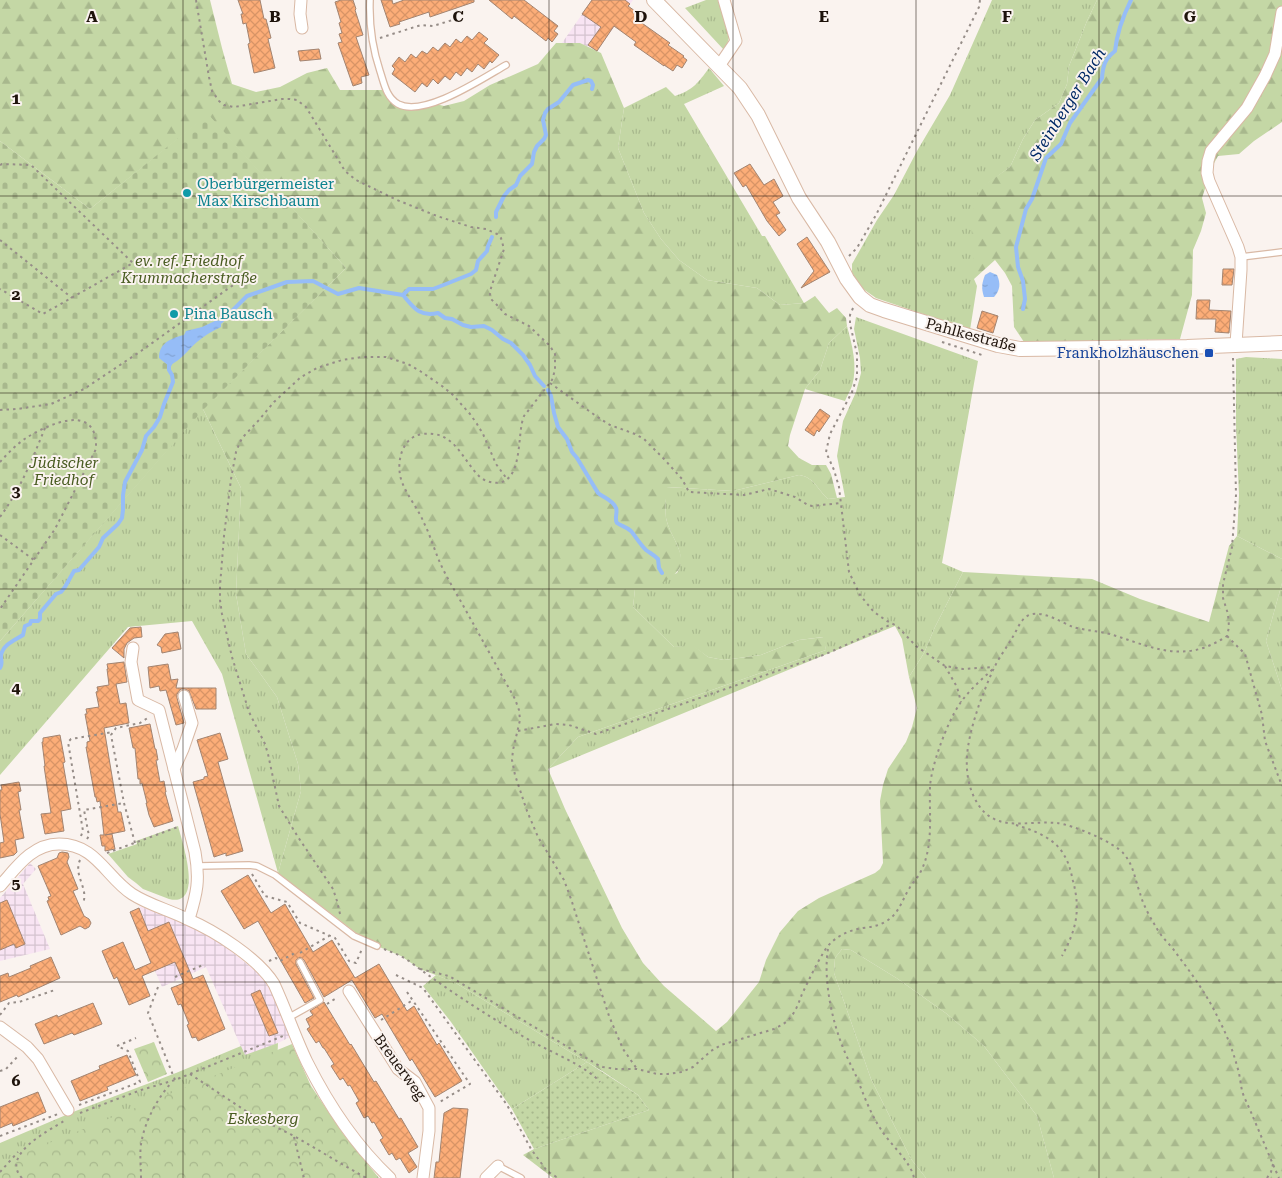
<svg xmlns="http://www.w3.org/2000/svg" width="1282" height="1178" viewBox="0 0 1282 1178" font-family="'Roboto Serif',serif">
<style>
.industrial{fill:url(#industrial-grid)}
.grass{fill:url(#grass-tufts)}
.forest{fill:url(#forest-firs)}
.cemetery{fill:url(#cemetery-stones)}
.park{fill:url(#park-crowns)}
.garden{fill:url(#garden-dots)}
.water{fill:url(#water-ripples)}
.lines{fill:none;stroke-linecap:round;stroke-linejoin:round}
.stream{stroke:#96bdf7;stroke-width:4}
.building{fill:url(#building-cross-hatch);stroke:#a28471}
.service-casing{stroke:#d9b9a5;stroke-width:8}
.minor-casing{stroke:#d9b9a5;stroke-width:13}
.tertiary-casing{stroke:#d9b9a5;stroke-width:16}
.path{stroke:#968d88;stroke-width:2;stroke-dasharray:2.5 4;stroke-linecap:butt}
.service{stroke:#fff;stroke-width:5.5}
.minor{stroke:#fff;stroke-width:11}
.tertiary{stroke:#fff;stroke-width:14}
.grid{fill:none;stroke:#1e130b;stroke-width:1;stroke-opacity:0.55}
.culture-dot{fill:#0f9aa8;stroke:#faf3ef;stroke-width:2}
.transit-dot{fill:#1a4fb4;stroke:#faf3ef;stroke-width:2}
.labels{text-anchor:middle;stroke-width:4;stroke-linejoin:round;paint-order:stroke}
.culture-label{font-size:15px;fill:#0d838f;stroke:#faf3ef;text-anchor:start}
.park-label{font-size:15px;font-style:italic;fill:#485b20;stroke:#faf3ef}
.street-label{font-size:15px;fill:#1e130b;stroke:#faf3ef}
.transit-label{font-size:15px;fill:#164399;stroke:#faf3ef;text-anchor:end}
.water-label{font-size:16px;font-style:italic;fill:#002966;stroke:#faf3ef}
.grid-label{font-size:16px;text-anchor:middle;font-weight:bold;fill:#1e130b;stroke:#faf3ef;stroke-width:4;stroke-linejoin:round;paint-order:stroke}
</style>
<defs>
<pattern id="industrial-grid" width="8" height="8" patternUnits="userSpaceOnUse" patternTransform="scale(1.25)"><rect width="8" height="8" fill="#f8e4f3"/><path d="M0 4h8M4 0v8" fill="none" stroke="#d4c3cf"/></pattern>
<pattern id="grass-tufts" width="24" height="20" patternUnits="userSpaceOnUse" patternTransform="scale(1.25)"><rect width="24" height="20" fill="#c4d7a5"/><path d="M3 7l-1-3M5 7V3M7 7l1-3M15 17l-1-3M17 17v-4M19 17l1-3" fill="none" stroke="#a8b88d"/></pattern>
<pattern id="forest-firs" width="22" height="20" patternUnits="userSpaceOnUse" patternTransform="scale(1.25)"><rect width="22" height="20" fill="#c4d7a5"/><path d="M5 1l3.5 6h-7zM16 11l3.5 6h-7z" fill="#a8b88d"/></pattern>
<pattern id="cemetery-stones" width="16" height="16" patternUnits="userSpaceOnUse" patternTransform="scale(1.25)"><rect width="16" height="16" fill="#c4d7a5"/><path d="M2 7V4a2 2 0 0 1 4 0v3zM10 15v-3a2 2 0 0 1 4 0v3z" fill="#a8b88d"/></pattern>
<pattern id="park-crowns" width="20" height="18" patternUnits="userSpaceOnUse" patternTransform="scale(1.25)"><rect width="20" height="18" fill="#c4d7a5"/><path d="M2 6a3 3 0 1 1 6 0M12 15a3 3 0 1 1 6 0" fill="none" stroke="#a8b88d"/></pattern>
<pattern id="garden-dots" width="8" height="8" patternUnits="userSpaceOnUse" patternTransform="scale(1.25)"><rect width="8" height="8" fill="#c4d7a5"/><path d="M2 2h.1M6 6h.1" fill="none" stroke="#a8b88d" stroke-width="1.8" stroke-linecap="round"/></pattern>
<pattern id="water-ripples" width="26" height="14" patternUnits="userSpaceOnUse" patternTransform="scale(1.25)"><rect width="26" height="14" fill="#96bdf7"/><path d="M2 4q2-2 4 0t4 0M15 11q2-2 4 0t4 0" fill="none" stroke="#81a2d2"/></pattern>
<pattern id="building-cross-hatch" width="8" height="8" patternUnits="userSpaceOnUse" patternTransform="scale(1.25)"><rect width="8" height="8" fill="#fcad78"/><path d="M0 0l8 8M0 8l8-8" fill="none" stroke="#d89466"/></pattern>
</defs>
<rect width="100%" height="100%" fill="#faf3ef"/>
<g class="industrial">
<path d="M 592,0 L 633,0 L 597,51 L 580,43 L 562,43 Z"/>
<path d="M 30,863 L 36,869 L 23,884 L 50,949 L 0,961 L 0,898 Z"/>
<path d="M 139,906 L 186,924 L 208,936 L 227,948 L 257,972 L 271,990 L 290,1037 L 278,1043 L 245,1056 L 206,967 L 162,987 L 133,920 L 143,916 Z"/>
</g>
<g class="grass">
<path d="M 706,0 L 719,0 C 726,19 736,30 724,50 L 685,8 Z"/>
<path d="M 992,0 L 1097,0 L 1087,21 L 1069,66 L 1067,84 L 1059,103 L 1035,120 L 1023,139 L 1010,167 L 980,189 L 974,279 L 977,286 L 970,330 L 876,298 L 859,286 L 852,275 L 852,264 L 877,220 L 894,195 L 917,151 L 950,95 Z"/>
<path d="M 709,68 L 724,86 L 684,104 L 762,236 L 765,236 L 804,303 L 780,305 L 757,288 L 707,280 L 679,260 L 661,239 L 644,213 L 618,148 L 624,108 L 666,87 L 675,96 C 693,90 698,83 709,68 Z"/>
<path d="M 856,317 L 978,361 L 942,563 L 963,572 L 935,627 L 924,653 L 909,677 L 902,639 L 895,626 L 548,769 L 578,737 L 826,650 L 823,637 L 799,640 L 761,655 L 724,660 L 708,657 L 693,646 L 674,647 L 633,607 L 635,589 L 677,573 C 689,554 670,538 666,518 C 665,508 666,497 666,487 L 733,491 L 799,475 C 814,477 817,489 828,499 L 845,497 L 837,456 L 843,421 L 856,392 L 861,373 L 860,358 L 854,329 Z"/>
<path d="M 847,326 C 852,345 858,366 852,386 C 850,391 847,396 845,401 L 805,389 L 820,370 L 829,343 Z"/>
<path d="M 1246,357 L 1282,359 L 1282,559 L 1237,536 L 1239,495 L 1236,425 L 1236,359 Z"/>
<path d="M 203,409 L 241,488 L 236,594 L 246,654 L 277,697 L 298,764 L 301,791 L 278,873 L 222,674 L 192,621 L 128,627 L 0,775 L 0,641 Z"/>
<path d="M 1282,583 L 1282,690 L 1266,641 Z"/>
<path d="M 178,826 C 182,841 205,908 169,899 L 143,889 L 136,883 L 128,877 L 108,854 L 137,844 L 136,841 Z"/>
<path d="M 842,949 L 851,950 L 898,979 L 947,1014 L 984,1046 L 1037,1116 L 1054,1178 L 926,1178 L 911,1159 L 871,1079 L 834,973 L 835,958 Z"/>
<path d="M 436,975 L 454,982 L 587,1062 L 512,1109 L 451,1022 L 423,986 Z"/>
<path d="M 278,1043 L 277,1065 L 366,1178 L 0,1178 L 0,1143 L 73,1112 L 176,1073 L 241,1046 L 245,1055 Z"/>
</g>
<g class="forest">
<path d="M 0,0 L 210,0 L 222,48 L 232,84 L 256,92 L 280,87 L 307,73 L 327,68 L 340,90 L 386,90 L 399,105 L 432,103 L 444,106 L 464,101 L 490,85 L 538,64 L 556,43 L 580,43 L 601,53 L 624,108 L 618,148 L 644,213 L 661,239 L 679,260 L 707,280 L 757,288 L 780,305 L 804,303 L 815,296 L 829,313 L 837,308 L 846,318 L 847,326 L 829,343 L 820,370 L 805,389 L 790,435 L 788,446 L 799,458 L 812,465 L 826,465 L 831,474 L 837,498 L 828,499 C 817,489 814,477 799,475 L 733,491 L 667,487 C 666,497 665,508 666,518 C 670,539 695,561 671,577 C 666,580 660,586 654,588 C 649,590 641,589 635,589 L 633,607 L 674,647 L 693,645 L 708,657 L 724,660 L 761,655 L 799,640 L 824,637 L 826,650 L 578,737 L 548,769 L 565,809 L 622,928 L 643,963 L 664,986 L 716,1031 L 727,1022 L 759,982 L 766,960 L 780,932 L 798,911 L 819,898 L 875,873 L 880,869 L 883,863 L 880,801 L 883,785 L 888,769 L 906,742 L 912,727 L 917,708 L 909,677 L 924,653 L 935,627 L 963,572 L 1092,579 L 1140,599 L 1209,622 L 1229,546 L 1237,536 L 1282,559 L 1282,583 L 1266,641 L 1282,690 L 1282,1178 L 1054,1178 L 1037,1116 L 984,1046 L 947,1014 L 898,979 L 851,950 L 842,949 L 835,958 L 834,973 L 871,1079 L 911,1159 L 926,1178 L 553,1178 L 523,1155 L 534,1149 L 649,1110 L 638,1095 L 602,1071 L 454,982 L 420,969 L 401,956 L 377,946 L 359,935 L 278,873 L 301,791 L 298,764 L 277,697 L 246,654 L 236,594 L 241,488 L 203,409 L 346,268 L 208,115 L 90,209 L 0,141 Z"/>
<path d="M 1097,0 L 1282,0 L 1282,122 L 1254,141 L 1239,154 L 1218,156 L 1212,167 L 1202,198 L 1206,213 L 1201,231 L 1193,250 L 1192,295 L 1180,339 L 1024,342 L 1014,327 L 1012,286 L 1005,273 L 995,260 L 974,279 L 971,217 L 980,188 L 1010,167 L 1023,139 L 1035,120 L 1059,103 L 1067,84 L 1069,66 L 1087,21 Z"/>
</g>
<path class="cemetery" d="M 208,114 L 346,268 L 203,410 L 0,641 L 0,141 L 90,209 Z"/>
<g class="park">
<path d="M 154,1042 L 167,1074 L 148,1082 L 134,1049 Z"/>
<path d="M 292,1044 L 311,1086 L 344,1135 L 379,1178 L 0,1178 L 0,1163 Z"/>
</g>
<path class="garden" d="M 587,1062 L 638,1095 L 649,1110 L 534,1149 L 512,1109 Z"/>
<g class="water">
<path d="M 990,272 L 997,275 C 1001,284 1000,290 994,297 L 984,297 C 981,288 982,283 985,275 Z"/>
<path d="M 217,320 L 221,322 L 221,327 C 212,331 204,336 197,342 C 186,352 182,359 169,366 L 159,358 C 159,343 171,338 184,335 L 186,331 L 202,327 Z"/>
</g>
<g class="lines">
<g class="stream">
<path d="M 496,217 L 496,212 L 504,196 L 509,190 L 516,185 L 520,176 L 532,164 L 534,152 L 537,146 L 544,139 L 546,135 L 543,120 L 545,113 L 548,109 L 559,102 L 573,85 L 588,80 L 591,81 L 593,85 L 592,89"/>
<path d="M 403,295 L 409,289 L 433,289 L 446,284 L 471,274 L 476,270 L 478,261 L 487,251 L 488,246 L 492,237"/>
<path d="M 1023,309 L 1025,299 L 1023,281 L 1018,267 L 1016,247 L 1026,209 L 1032,199 L 1046,158 L 1061,144 L 1070,123 L 1102,78 C 1103,65 1105,59 1115,51 C 1117,32 1123,16 1131,0"/>
<path d="M 218,324 L 230,313 L 247,296 L 287,282 L 313,281 L 338,294 L 359,288 L 403,295 C 414,308 419,317 438,313 L 445,318 L 452,319 L 463,325 L 471,327 L 484,326 L 492,330 L 503,339 L 511,343 L 523,355 L 530,365 L 535,376 L 544,386"/>
<path d="M 548,390 L 551,396 L 554,413 L 558,427 L 567,439 L 572,452 L 577,458 L 598,493 C 604,498 613,500 616,508 C 618,512 614,519 617,523 C 621,526 627,527 631,531 C 636,537 640,544 646,550 C 650,553 654,555 658,559 L 659,568 L 662,573"/>
<path d="M 0,668 C 3,663 1,662 1,656 C 2,645 15,640 23,635 L 25,626 L 30,624 L 31,621 L 38,621 L 40,619 L 40,613 L 56,594 L 61,592 L 65,587 L 74,571 L 79,570 L 99,547 L 103,538 L 118,524 L 122,518 L 123,510 L 123,495 L 125,482 L 142,450 L 146,436 L 154,427 L 160,417 L 164,404 L 173,382 L 172,375 L 169,370 L 169,366 L 171,362"/>
</g>
</g>
<g class="building">
<path d="M 238,0 L 260,0 L 264,19 L 266,19 L 271,38 L 268,39 L 275,68 L 254,73 L 248,44 L 250,43 L 246,23 L 243,24 L 241,14 L 243,14 Z"/>
<path d="M 341,0 L 353,0 L 356,9 L 355,10 L 363,35 L 356,37 L 369,75 L 361,77 L 362,83 L 353,86 L 338,43 L 342,42 L 339,34 L 342,33 L 339,23 L 341,22 L 335,2 Z"/>
<path d="M 381,0 L 392,0 L 393,4 L 404,0 L 474,0 L 474,2 L 430,17 L 429,12 L 399,22 L 400,24 L 390,27 Z"/>
<path d="M 489,0 L 524,0 L 558,26 L 554,31 L 558,34 L 552,42 L 548,38 L 546,41 L 514,16 L 512,19 Z"/>
<path d="M 592,0 L 625,0 L 630,4 L 628,6 L 642,16 L 639,21 L 670,43 L 668,45 L 684,56 L 683,57 L 687,60 L 682,68 L 677,65 L 673,71 L 664,65 L 664,66 L 634,45 L 636,42 L 614,26 L 597,51 L 588,45 L 601,27 L 582,14 Z"/>
<path d="M 479,32 L 488,39 L 484,43 L 499,55 L 492,63 L 490,61 L 484,69 L 478,64 L 472,72 L 467,68 L 461,76 L 456,72 L 450,80 L 445,76 L 438,84 L 433,79 L 427,87 L 422,83 L 415,92 L 392,74 L 395,69 L 392,66 L 399,57 L 405,62 L 411,54 L 416,58 L 422,51 L 427,54 L 433,47 L 438,51 L 445,43 L 450,47 L 456,39 L 461,43 L 467,36 L 472,40 Z"/>
<path d="M 319,49 L 321,59 L 300,61 L 298,51 Z"/>
<path d="M 750,164 L 764,185 L 774,179 L 783,196 L 773,202 L 780,213 L 776,215 L 786,230 L 779,236 L 767,221 L 746,185 L 743,187 L 734,173 Z"/>
<path d="M 807,237 L 830,272 L 801,288 L 814,271 L 797,244 Z"/>
<path d="M 1223,269 L 1234,269 L 1232,285 L 1222,285 Z"/>
<path d="M 1197,300 L 1210,300 L 1209,310 L 1231,311 L 1229,333 L 1215,332 L 1216,319 L 1196,319 Z"/>
<path d="M 982,311 L 998,316 L 993,333 L 977,328 Z"/>
<path d="M 820,409 L 830,416 L 819,432 L 817,430 L 814,436 L 805,430 Z"/>
<path d="M 141,627 L 142,637 L 134,638 L 127,643 L 124,649 L 124,658 L 112,648 L 130,628 Z"/>
<path d="M 178,632 L 181,649 L 162,653 L 161,647 L 157,645 L 165,634 Z"/>
<path d="M 124,662 L 127,682 L 116,684 L 120,704 L 126,703 L 129,723 L 104,728 L 118,812 L 121,812 L 125,831 L 105,835 L 112,834 L 115,849 L 105,851 L 105,846 L 102,846 L 100,835 L 104,835 L 100,801 L 97,802 L 96,797 L 95,797 L 86,747 L 87,747 L 87,742 L 90,741 L 85,714 L 87,714 L 86,709 L 99,707 L 96,692 L 98,691 L 97,687 L 109,685 L 107,669 L 108,669 L 107,664 Z"/>
<path d="M 168,664 L 171,680 L 178,679 L 176,688 L 216,688 L 216,709 L 196,709 L 189,691 L 185,689 L 181,689 L 177,694 L 177,698 L 184,723 L 176,725 L 166,690 L 160,691 L 159,686 L 150,688 L 149,677 L 148,667 Z"/>
<path d="M 150,724 L 155,749 L 156,749 L 158,760 L 156,760 L 160,782 L 164,781 L 166,792 L 165,792 L 173,821 L 154,827 L 149,815 L 146,803 L 147,803 L 142,783 L 140,784 L 140,779 L 138,779 L 135,748 L 133,748 L 129,728 Z"/>
<path d="M 220,733 L 228,759 L 218,762 L 243,851 L 226,856 L 226,853 L 214,857 L 193,782 L 204,779 L 204,777 L 208,776 L 197,740 Z"/>
<path d="M 60,735 L 65,762 L 63,763 L 71,809 L 61,811 L 64,831 L 45,834 L 41,814 L 51,813 L 44,766 L 45,766 L 42,742 L 43,742 L 43,738 Z"/>
<path d="M 19,782 L 21,791 L 18,792 L 21,810 L 19,810 L 24,838 L 15,840 L 17,852 L 14,855 L 0,858 L 0,843 L 4,842 L 0,814 L 0,790 L 2,790 L 1,785 Z"/>
<path d="M 62,852 L 68,853 L 69,857 L 67,862 L 78,889 L 73,891 L 84,916 L 89,919 L 91,923 L 89,927 L 85,929 L 80,926 L 61,935 L 47,901 L 49,900 L 48,897 L 51,896 L 38,866 L 57,858 L 59,853 Z"/>
<path d="M 248,875 L 271,913 L 285,904 L 313,952 L 332,940 L 355,978 L 379,964 L 407,1011 L 414,1006 L 437,1045 L 439,1043 L 462,1081 L 435,1097 L 412,1059 L 410,1061 L 382,1014 L 375,1018 L 352,980 L 324,997 L 304,960 L 300,957 L 296,960 L 296,964 L 314,998 L 305,1003 L 258,921 L 244,929 L 221,891 Z"/>
<path d="M 7,900 L 25,944 L 16,948 L 14,944 L 0,950 L 0,903 Z"/>
<path d="M 139,908 L 148,931 L 169,922 L 193,979 L 203,975 L 225,1029 L 198,1041 L 196,1037 L 192,1038 L 187,1025 L 189,1024 L 181,1004 L 178,1005 L 171,988 L 184,983 L 175,962 L 142,976 L 150,996 L 129,1005 L 117,977 L 114,979 L 102,951 L 123,942 L 135,970 L 151,963 L 130,912 Z"/>
<path d="M 51,957 L 60,978 L 18,997 L 17,995 L 0,1002 L 0,976 L 8,973 L 9,977 L 31,968 L 30,966 Z"/>
<path d="M 260,990 L 278,1033 L 269,1036 L 251,994 Z"/>
<path d="M 324,1002 L 350,1045 L 351,1044 L 374,1082 L 376,1081 L 399,1119 L 401,1118 L 418,1147 L 408,1153 L 417,1167 L 409,1173 L 400,1158 L 396,1160 L 392,1153 L 389,1155 L 380,1140 L 383,1138 L 374,1122 L 372,1123 L 368,1116 L 364,1118 L 356,1103 L 359,1101 L 350,1085 L 348,1086 L 343,1078 L 340,1080 L 331,1066 L 334,1064 L 324,1048 L 323,1048 L 319,1041 L 316,1043 L 307,1029 L 310,1027 L 306,1019 L 313,1015 L 310,1011 Z"/>
<path d="M 93,1003 L 102,1024 L 74,1035 L 72,1033 L 44,1044 L 35,1024 L 57,1015 L 58,1017 L 65,1014 Z"/>
<path d="M 127,1055 L 136,1075 L 107,1087 L 108,1090 L 80,1101 L 71,1081 L 100,1069 L 99,1066 Z"/>
<path d="M 38,1092 L 46,1112 L 13,1126 L 12,1123 L 0,1128 L 0,1107 Z"/>
<path d="M 453,1108 L 468,1109 L 460,1178 L 434,1178 L 436,1162 L 439,1162 L 444,1113 Z"/>
</g>
<g class="lines">
<defs>
<g id="service">
<path d="M 370,0 C 369,26 372,47 380,71 C 384,83 386,97 398,104 C 424,118 483,78 506,65"/>
<path d="M 1241,257 L 1282,252"/>
<path d="M 198,866 L 249,865 L 257,866 L 275,875 L 354,936 L 377,946"/>
<path d="M 288,1018 L 320,1000 L 300,962"/>
<path d="M 498,1166 L 521,1178"/>
</g>
<g id="minor">
<path d="M 301,0 L 300,14 L 302,28"/>
<path d="M 719,66 L 736,41 L 724,0"/>
<path d="M 1236,344 L 1241,270 L 1241,257 L 1238,247 L 1209,181 L 1207,173 L 1208,161 L 1211,151 L 1247,108 L 1265,76 L 1275,54 L 1282,12"/>
<path d="M 133,648 L 131,662 L 138,700 L 159,710 L 174,769"/>
<path d="M 184,696 L 192,723 L 183,749 L 174,769 L 195,852 C 200,880 197,893 189,919"/>
<path d="M 0,886 C 16,868 32,844 59,844 C 96,844 106,877 132,894 C 149,905 169,910 187,919 C 215,931 258,958 274,984 C 286,1010 295,1037 307,1062 C 328,1104 356,1146 390,1178"/>
<path d="M 349,991 L 398,1069 L 415,1082 L 429,1108 L 429,1131 L 423,1178"/>
<path d="M 0,1027 L 27,1047 L 38,1059 L 68,1110"/>
<path d="M 486,1178 L 498,1166"/>
</g>
<path id="tertiary" d="M 654,0 L 740,88 L 758,115 L 799,198 L 828,242 L 847,279 L 860,297 L 870,305 L 884,310 L 998,345 L 1020,349 L 1187,347 L 1282,343"/>
</defs>
<use href="#service" class="service-casing"/>
<use href="#minor" class="minor-casing"/>
<use href="#tertiary" class="tertiary-casing"/>
<g class="path">
<path d="M 196,0 L 209,77 L 212,91 L 219,101 L 224,105 L 234,107 L 282,99 L 290,99 L 297,100 L 306,107 L 345,171 L 356,180 L 397,200 L 437,216 L 471,227 L 486,229 L 497,234 L 501,238 L 504,249 L 491,288 L 490,294 L 491,299 L 499,307 L 505,314 L 529,326 L 550,346 L 555,354 L 555,370 L 552,380 L 524,416 C 517,432 523,475 502,482 C 494,484 486,482 480,477 C 462,460 455,430 423,434 C 402,436 396,462 401,479 C 406,495 418,508 424,523 C 431,537 435,552 441,565 C 448,580 457,594 465,609 C 482,639 498,669 515,699 L 519,710 L 520,720 L 513,750 L 512,760 L 515,775 L 527,811 L 538,837 L 564,880 L 571,899 L 609,1016 L 623,1049 L 637,1069"/>
<path d="M 380,38 L 421,25 L 433,26 L 459,18"/>
<path d="M 0,165 L 2,164 L 31,165 L 133,263 L 43,314 L 0,289"/>
<path d="M 0,240 L 72,298"/>
<path d="M 849,256 L 857,248 L 876,215 L 979,7 L 980,0"/>
<path d="M 853,308 L 850,315 L 850,324 L 857,354 L 857,377 L 852,392 L 830,434 L 826,452 L 834,470 L 839,487 L 849,572 L 860,595 L 874,612 L 887,621 L 897,626 L 916,646 L 945,666 L 963,669 L 994,667"/>
<path d="M 942,342 L 985,356"/>
<path d="M 1233,358 L 1236,495 L 1232,547 L 1223,584 L 1223,598 L 1228,614 L 1229,627 L 1227,636 C 1220,641 1213,644 1206,647 C 1170,660 1140,642 1106,633 C 1095,631 1084,630 1073,627 C 1061,622 1043,610 1029,615 C 1020,619 1017,631 1012,638 C 1007,647 1000,656 995,666 C 989,678 984,692 979,705 C 969,735 960,767 974,797 C 992,835 1024,820 1057,823 C 1073,825 1114,842 1124,854 C 1134,866 1135,880 1140,893 C 1143,905 1150,917 1156,927 C 1161,937 1170,944 1176,953 C 1192,974 1208,996 1219,1020 C 1228,1037 1234,1054 1239,1073 C 1240,1079 1241,1085 1242,1091 C 1245,1100 1250,1109 1253,1117 C 1262,1138 1270,1158 1279,1178"/>
<path d="M 550,383 L 596,416 L 610,425 L 635,434 L 644,439 L 664,459 L 682,479 L 689,492 L 744,495 L 769,489 L 795,497 L 808,505 L 812,506 L 841,503"/>
<path d="M 0,410 L 17,409 L 51,404 L 84,389 L 141,351 L 243,278"/>
<path d="M 0,462 C 8,453 17,444 26,438 C 50,423 98,402 96,449 L 55,529 L 0,609"/>
<path d="M 0,517 C 21,488 32,460 45,428"/>
<path d="M 0,535 L 34,560"/>
<path d="M 1227,636 L 1245,654 L 1262,715 L 1265,741 L 1282,786"/>
<path d="M 945,666 L 957,687 L 961,702"/>
<path d="M 518,731 L 555,724 L 569,725 L 596,734 L 826,654 L 892,624"/>
<path d="M 1016,825 C 1033,830 1055,838 1064,855 C 1069,863 1071,872 1073,881 C 1081,911 1076,930 1062,956"/>
<path d="M 81,836 L 83,831 L 68,742 L 71,739 L 113,732"/>
<path d="M 87,839 L 89,836 L 84,810 L 124,803"/>
<path d="M 135,843 L 124,803 L 111,735 L 116,728 L 140,723 L 149,717"/>
<path d="M 107,853 L 178,827"/>
<path d="M 80,860 C 73,875 89,889 83,903"/>
<path d="M 252,874 L 265,896 L 287,902 L 300,923 L 335,938 L 349,961 L 356,963 L 362,949"/>
<path d="M 340,914 L 337,901 L 333,889 L 298,837 L 279,806 L 268,754 L 265,744 L 249,712 L 232,657 L 222,614 L 220,600 L 220,586 L 224,536 L 231,479 L 236,452 L 240,442 L 243,437 L 259,420 L 274,402 L 301,377 L 317,368 L 342,360 L 362,357 L 386,357 L 408,364 L 420,371 L 442,386 L 453,395 L 470,414 L 477,424 L 483,434 L 496,464 L 507,479"/>
<path d="M 384,949 L 401,956 L 409,961 C 449,991 488,1016 531,1041 C 551,1052 586,1066 600,1082"/>
<path d="M 828,949 C 823,979 832,1022 844,1050 C 848,1060 853,1069 857,1078 C 864,1096 871,1115 882,1131 C 891,1145 911,1162 914,1178"/>
<path d="M 300,953 L 329,936"/>
<path d="M 269,961 L 276,958 L 280,961 L 293,954 L 294,955"/>
<path d="M 420,969 L 449,976 L 598,1065 L 603,1067 L 616,1069 L 637,1069 L 657,1074 L 668,1074 L 682,1072 L 693,1067 L 711,1051 L 721,1045 L 774,1029 C 780,1026 786,1023 790,1018 C 796,1011 799,1002 802,994 C 810,978 817,962 827,947 C 836,936 849,930 863,928 C 871,927 878,926 885,922 C 899,914 901,902 909,889 C 912,883 917,879 920,873 C 934,847 929,816 930,787 C 931,766 947,723 959,705 C 968,691 981,680 993,669"/>
<path d="M 396,975 L 423,988 L 507,1105 L 531,1149 L 547,1171 L 558,1178"/>
<path d="M 175,977 L 203,965"/>
<path d="M 158,987 L 148,1013 L 175,1080"/>
<path d="M 407,992 L 470,1084 L 438,1103"/>
<path d="M 327,1004 L 338,997"/>
<path d="M 0,1015 L 9,1003 L 19,1002 L 55,990"/>
<path d="M 381,1020 L 413,1000"/>
<path d="M 117,1046 L 136,1038"/>
<path d="M 0,1071 L 6,1069 L 19,1055"/>
<path d="M 190,1074 L 252,1115 L 294,1136 L 366,1178"/>
<path d="M 79,1105 L 140,1082 L 128,1051 L 117,1046"/>
<path d="M 80,1113 L 141,1090 L 175,1080 L 283,1036"/>
<path d="M 0,1136 L 58,1114"/>
<path d="M 294,1137 L 304,1178"/>
<path d="M 0,1172 L 18,1152"/>
<path d="M 22,1178 C 0,1155 48,1131 64,1121"/>
<path d="M 141,1178 C 141,1165 139,1151 142,1139 C 146,1119 158,1098 171,1083"/>
<path d="M 1267,1178 L 1271,1172 L 1273,1164"/>
</g>
<use href="#service" class="service"/>
<use href="#minor" class="minor"/>
<use href="#tertiary" class="tertiary"/>
</g>
<path class="grid" d="M 183,0 L 183,1178M 366,0 L 366,1178M 549,0 L 549,1178M 733,0 L 733,1178M 916,0 L 916,1178M 1099,0 L 1099,1178M 0,196 L 1282,196M 0,393 L 1282,393M 0,589 L 1282,589M 0,785 L 1282,785M 0,982 L 1282,982"/>
<g class="culture-dot">
<circle cx="187" cy="193" r="5"/>
<circle cx="174" cy="314" r="5"/>
</g>
<rect class="transit-dot" x="1204" y="348" width="10" height="10" rx="2.5"/>
<g class="labels">
<g class="culture-label">
<text x="197" y="189">Oberbürgermeister<tspan x="197" dy="17">Max Kirschbaum</tspan></text>
<text x="184" y="319">Pina Bausch</text>
</g>
<g class="park-label">
<text x="189" y="266">ev. ref. Friedhof<tspan x="189" dy="17">Krummacherstraße</tspan></text>
<text x="64" y="468">Jüdischer<tspan x="64" dy="17">Friedhof</tspan></text>
<text x="263" y="1124">Eskesberg</text>
</g>
<g class="street-label">
<text transform="translate(971 335) rotate(15)" y="5">Pahlkestraße</text>
<text transform="translate(400 1067) rotate(54)" y="5">Breuerweg</text>
</g>
<g class="transit-label">
<text x="1199" y="358">Frankholzhäuschen</text>
</g>
<g class="water-label">
<text transform="translate(1067 104) rotate(-58)" y="6">Steinberger Bach</text>
</g>
</g>
<g class="grid-label">
<text x="92" y="22">A</text>
<text x="275" y="22">B</text>
<text x="458" y="22">C</text>
<text x="641" y="22">D</text>
<text x="824" y="22">E</text>
<text x="1007" y="22">F</text>
<text x="1190" y="22">G</text>
<text x="16" y="104">1</text>
<text x="16" y="300">2</text>
<text x="16" y="497">3</text>
<text x="16" y="693">4</text>
<text x="16" y="889">5</text>
<text x="16" y="1086">6</text>
</g>
</svg>
